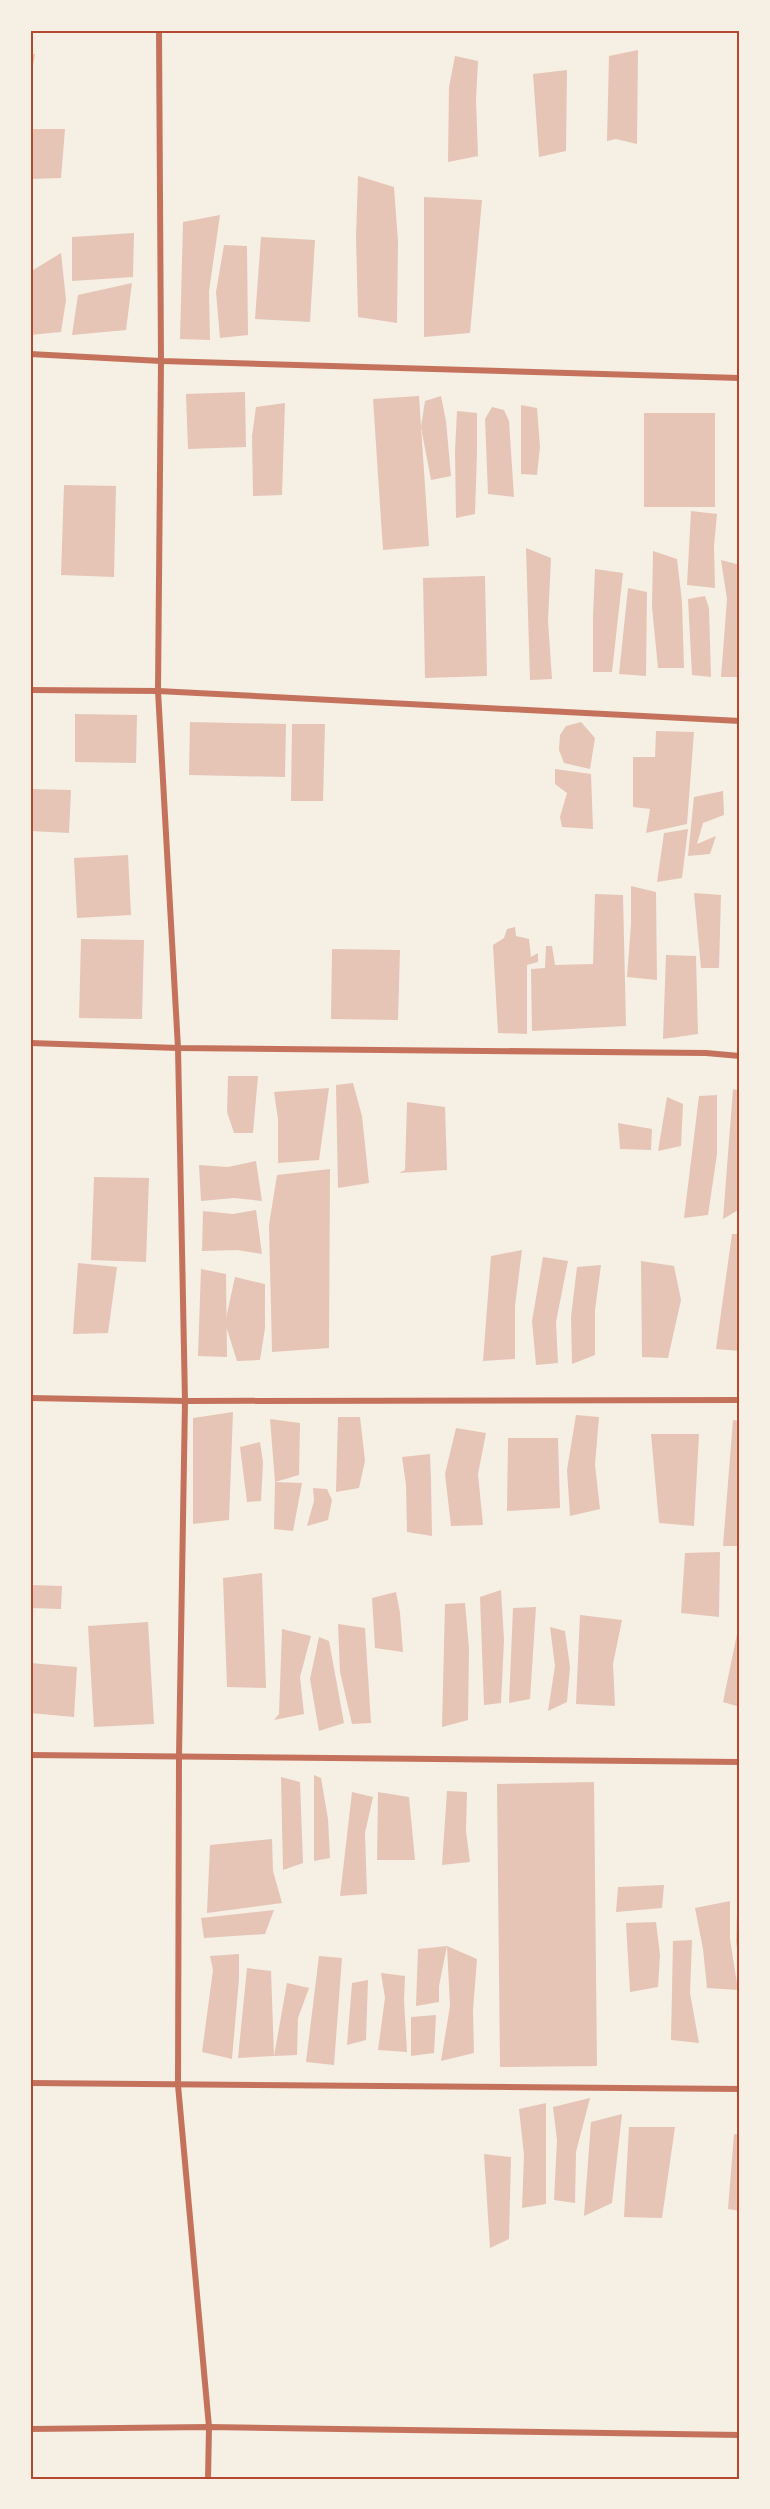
<svg xmlns="http://www.w3.org/2000/svg" width="770" height="2509" viewBox="0 0 770 2509" font-family="Bitter,serif">
<style>
.building{fill:#e6c5b7}
.lines{fill:none;stroke-linecap:round;stroke-linejoin:round}
.minor{stroke:#c5725c;stroke-width:6}
.neatline{fill:none;stroke:#b5482f;stroke-width:2}
</style>
<rect width="100%" height="100%" fill="#f6efe4"/>
<g class="building">
<path d="M 638,50 L 637,144 L 616,139 L 607,141 L 609,56 Z"/>
<path d="M 30,53 L 35,54 L 31,77 L 30,77 Z"/>
<path d="M 455,56 L 478,61 L 476,100 L 478,156 L 448,162 L 449,87 Z"/>
<path d="M 567,70 L 566,151 L 539,157 L 533,74 Z"/>
<path d="M 30,129 L 65,129 L 61,178 L 30,179 Z"/>
<path d="M 358,176 L 394,187 L 398,242 L 397,323 L 358,317 L 356,237 Z"/>
<path d="M 424,197 L 482,200 L 470,333 L 424,337 Z"/>
<path d="M 220,215 L 209,291 L 210,340 L 180,339 L 183,222 Z"/>
<path d="M 134,233 L 133,277 L 72,281 L 72,237 Z"/>
<path d="M 261,237 L 315,240 L 310,322 L 255,319 Z"/>
<path d="M 224,245 L 247,246 L 248,335 L 220,338 L 216,292 Z"/>
<path d="M 61,253 L 66,300 L 61,332 L 30,335 L 30,272 Z"/>
<path d="M 132,283 L 126,330 L 72,335 L 78,295 Z"/>
<path d="M 245,392 L 246,447 L 188,449 L 186,394 Z"/>
<path d="M 419,396 L 429,546 L 383,550 L 373,399 Z"/>
<path d="M 441,396 L 446,421 L 451,476 L 431,480 L 421,427 L 425,401 Z"/>
<path d="M 285,403 L 282,495 L 253,496 L 252,436 L 256,407 Z"/>
<path d="M 521,405 L 537,408 L 540,447 L 537,475 L 521,474 Z"/>
<path d="M 492,407 L 504,410 L 509,421 L 514,497 L 488,494 L 485,419 Z"/>
<path d="M 457,411 L 477,413 L 477,452 L 475,514 L 456,518 L 455,451 Z"/>
<rect x="644" y="413" width="71" height="94"/>
<path d="M 64,485 L 116,486 L 114,577 L 61,575 Z"/>
<path d="M 691,511 L 717,514 L 714,546 L 715,588 L 687,585 Z"/>
<path d="M 526,548 L 551,558 L 548,621 L 552,679 L 530,680 Z"/>
<path d="M 653,551 L 677,559 L 682,602 L 684,668 L 658,668 L 652,607 Z"/>
<path d="M 721,560 L 740,565 L 740,677 L 721,677 L 727,599 Z"/>
<path d="M 595,569 L 623,573 L 612,672 L 593,672 L 593,617 Z"/>
<path d="M 485,576 L 487,676 L 425,678 L 423,578 Z"/>
<path d="M 628,588 L 647,592 L 646,676 L 619,674 Z"/>
<path d="M 705,596 L 709,608 L 711,677 L 692,675 L 688,599 Z"/>
<path d="M 75,714 L 137,715 L 136,763 L 75,762 Z"/>
<path d="M 190,722 L 286,724 L 285,777 L 189,775 Z"/>
<path d="M 581,722 L 595,738 L 590,769 L 564,763 L 559,750 L 560,735 L 566,726 Z"/>
<path d="M 292,724 L 325,724 L 323,801 L 291,801 Z"/>
<path d="M 656,731 L 694,732 L 687,824 L 646,833 L 650,809 L 633,807 L 633,757 L 655,757 Z"/>
<path d="M 555,769 L 591,774 L 593,829 L 562,827 L 560,817 L 567,793 L 555,784 Z"/>
<path d="M 32,789 L 71,790 L 69,833 L 30,831 Z"/>
<path d="M 723,791 L 724,815 L 703,823 L 697,844 L 716,836 L 710,854 L 688,856 L 694,797 Z"/>
<path d="M 688,829 L 682,878 L 657,882 L 664,833 Z"/>
<path d="M 128,855 L 131,915 L 77,918 L 74,858 Z"/>
<path d="M 631,886 L 656,892 L 657,980 L 627,977 L 631,924 Z"/>
<path d="M 694,893 L 721,895 L 719,968 L 701,968 Z"/>
<path d="M 595,894 L 623,895 L 626,1026 L 532,1031 L 531,969 L 545,968 L 546,946 L 552,946 L 555,965 L 593,964 Z"/>
<path d="M 515,927 L 516,936 L 529,939 L 531,957 L 538,953 L 538,962 L 527,965 L 527,1034 L 498,1033 L 493,945 L 504,938 L 507,929 Z"/>
<path d="M 81,939 L 144,940 L 142,1019 L 79,1018 Z"/>
<path d="M 332,949 L 400,950 L 398,1020 L 331,1019 Z"/>
<path d="M 666,955 L 696,956 L 698,1034 L 663,1039 Z"/>
<path d="M 228,1076 L 258,1076 L 253,1133 L 234,1133 L 227,1112 Z"/>
<path d="M 353,1083 L 362,1116 L 369,1183 L 338,1188 L 336,1085 Z"/>
<path d="M 329,1088 L 319,1160 L 278,1163 L 278,1119 L 274,1092 Z"/>
<path d="M 733,1089 L 740,1091 L 740,1209 L 723,1219 Z"/>
<path d="M 717,1095 L 717,1154 L 708,1215 L 684,1218 L 699,1096 Z"/>
<path d="M 667,1097 L 683,1104 L 681,1146 L 658,1151 Z"/>
<path d="M 407,1102 L 445,1107 L 447,1170 L 399,1173 L 405,1170 Z"/>
<path d="M 618,1123 L 652,1129 L 651,1150 L 620,1149 Z"/>
<path d="M 256,1161 L 262,1201 L 234,1198 L 201,1201 L 199,1165 L 228,1167 Z"/>
<path d="M 330,1169 L 329,1348 L 272,1352 L 269,1225 L 277,1175 Z"/>
<path d="M 94,1177 L 149,1178 L 146,1262 L 91,1260 Z"/>
<path d="M 256,1210 L 262,1254 L 237,1250 L 202,1251 L 203,1211 L 233,1214 Z"/>
<path d="M 732,1234 L 740,1234 L 740,1351 L 716,1349 Z"/>
<path d="M 522,1250 L 515,1306 L 515,1359 L 483,1361 L 491,1256 Z"/>
<path d="M 543,1257 L 568,1261 L 556,1322 L 558,1363 L 536,1365 L 532,1321 Z"/>
<path d="M 641,1261 L 674,1266 L 681,1300 L 668,1358 L 642,1357 Z"/>
<path d="M 78,1263 L 117,1267 L 108,1333 L 73,1334 Z"/>
<path d="M 601,1265 L 595,1310 L 595,1355 L 572,1364 L 571,1317 L 577,1267 Z"/>
<path d="M 201,1269 L 226,1274 L 227,1357 L 198,1356 Z"/>
<path d="M 235,1277 L 265,1284 L 265,1328 L 260,1360 L 237,1361 L 225,1323 Z"/>
<path d="M 233,1412 L 229,1520 L 193,1524 L 193,1418 Z"/>
<path d="M 576,1415 L 599,1417 L 595,1465 L 600,1509 L 570,1516 L 567,1470 Z"/>
<path d="M 338,1417 L 360,1417 L 365,1461 L 359,1488 L 336,1492 Z"/>
<path d="M 270,1419 L 300,1423 L 299,1475 L 275,1482 L 302,1483 L 293,1531 L 274,1529 L 275,1482 Z"/>
<path d="M 733,1420 L 740,1421 L 740,1546 L 723,1546 Z"/>
<path d="M 456,1428 L 486,1433 L 478,1474 L 483,1525 L 451,1526 L 445,1474 Z"/>
<path d="M 651,1434 L 699,1434 L 694,1526 L 659,1523 Z"/>
<path d="M 508,1438 L 558,1438 L 560,1508 L 507,1511 Z"/>
<path d="M 260,1442 L 263,1462 L 261,1501 L 247,1502 L 240,1447 Z"/>
<path d="M 430,1454 L 431,1480 L 432,1536 L 407,1532 L 406,1485 L 402,1457 Z"/>
<path d="M 313,1488 L 327,1489 L 332,1500 L 328,1520 L 307,1526 L 314,1501 Z"/>
<path d="M 720,1552 L 719,1617 L 681,1613 L 685,1553 Z"/>
<path d="M 262,1573 L 266,1688 L 227,1687 L 223,1578 Z"/>
<path d="M 30,1585 L 62,1586 L 61,1609 L 30,1608 Z"/>
<path d="M 501,1590 L 504,1640 L 501,1703 L 484,1705 L 480,1597 Z"/>
<path d="M 396,1592 L 400,1613 L 403,1652 L 375,1648 L 372,1598 Z"/>
<path d="M 465,1603 L 469,1648 L 468,1720 L 442,1727 L 445,1604 Z"/>
<path d="M 536,1607 L 530,1699 L 509,1703 L 513,1608 Z"/>
<path d="M 580,1615 L 622,1620 L 613,1664 L 615,1706 L 576,1704 Z"/>
<path d="M 148,1622 L 154,1724 L 94,1727 L 88,1626 Z"/>
<path d="M 338,1624 L 365,1628 L 371,1723 L 352,1724 L 340,1672 Z"/>
<path d="M 550,1627 L 565,1631 L 570,1667 L 567,1702 L 548,1711 L 555,1666 Z"/>
<path d="M 282,1629 L 311,1636 L 300,1677 L 304,1714 L 274,1720 L 279,1714 Z"/>
<path d="M 737,1634 L 740,1634 L 740,1707 L 723,1702 Z"/>
<path d="M 319,1637 L 329,1641 L 344,1723 L 319,1731 L 310,1679 Z"/>
<path d="M 30,1663 L 77,1667 L 74,1717 L 30,1713 Z"/>
<path d="M 314,1775 L 321,1778 L 328,1819 L 330,1858 L 314,1861 Z"/>
<path d="M 281,1777 L 300,1782 L 303,1863 L 283,1870 Z"/>
<path d="M 594,1782 L 597,2066 L 500,2067 L 497,1784 Z"/>
<path d="M 447,1791 L 467,1792 L 466,1831 L 470,1862 L 442,1865 Z"/>
<path d="M 352,1792 L 373,1797 L 365,1833 L 367,1894 L 340,1896 Z"/>
<path d="M 378,1792 L 409,1797 L 415,1860 L 377,1860 Z"/>
<path d="M 272,1839 L 273,1871 L 282,1903 L 207,1913 L 210,1845 Z"/>
<path d="M 664,1885 L 662,1908 L 616,1912 L 618,1887 Z"/>
<path d="M 730,1901 L 730,1939 L 738,1990 L 707,1988 L 703,1949 L 695,1908 Z"/>
<path d="M 740,1909 L 740,1962 L 739,1962 L 736,1941 L 737,1910 Z"/>
<path d="M 274,1910 L 265,1934 L 204,1938 L 201,1918 Z"/>
<path d="M 656,1922 L 660,1955 L 658,1987 L 630,1992 L 626,1923 Z"/>
<path d="M 692,1940 L 690,1993 L 699,2043 L 671,2040 L 673,1941 Z"/>
<path d="M 447,1946 L 439,1986 L 439,2002 L 416,2006 L 418,1949 Z"/>
<path d="M 447,1946 L 477,1959 L 473,2010 L 474,2053 L 441,2061 L 450,2006 Z"/>
<path d="M 239,1954 L 239,1979 L 232,2059 L 202,2052 L 213,1970 L 210,1956 Z"/>
<path d="M 319,1956 L 342,1958 L 334,2065 L 306,2062 Z"/>
<path d="M 247,1968 L 271,1971 L 274,2056 L 238,2058 Z"/>
<path d="M 381,1973 L 405,1976 L 404,2000 L 407,2052 L 378,2050 L 385,1998 Z"/>
<path d="M 368,1980 L 366,2040 L 347,2045 L 352,1983 Z"/>
<path d="M 287,1983 L 309,1988 L 298,2018 L 297,2055 L 274,2056 Z"/>
<path d="M 436,2015 L 434,2053 L 411,2056 L 411,2017 Z"/>
<path d="M 590,2098 L 576,2152 L 575,2203 L 554,2200 L 557,2140 L 553,2107 Z"/>
<path d="M 546,2103 L 546,2204 L 522,2208 L 524,2155 L 519,2109 Z"/>
<path d="M 622,2114 L 612,2203 L 584,2216 L 591,2122 Z"/>
<path d="M 629,2127 L 675,2127 L 662,2218 L 624,2217 Z"/>
<path d="M 734,2134 L 740,2135 L 740,2211 L 728,2209 Z"/>
<path d="M 484,2154 L 511,2157 L 509,2239 L 490,2248 Z"/>
</g>
<g class="lines">
<g class="minor">
<path d="M 159,30 L 161,361 L 158,691 L 178,1048 L 185,1401 L 179,1757 L 178,2085 L 209,2427 L 208,2479"/>
<path d="M 30,354 L 161,361 L 740,378"/>
<path d="M 30,690 L 158,691 L 740,721"/>
<path d="M 30,1043 L 178,1048 L 706,1053 L 740,1056"/>
<path d="M 30,1398 L 185,1401 L 740,1400"/>
<path d="M 30,1755 L 740,1762"/>
<path d="M 30,2083 L 740,2089"/>
<path d="M 30,2429 L 209,2427 L 740,2435"/>
</g>
</g>
<rect width="770" height="2509" fill="none" stroke="#f6efe4" stroke-width="63"/>
<rect x="32" y="32" width="706" height="2446" class="neatline"/>
</svg>
